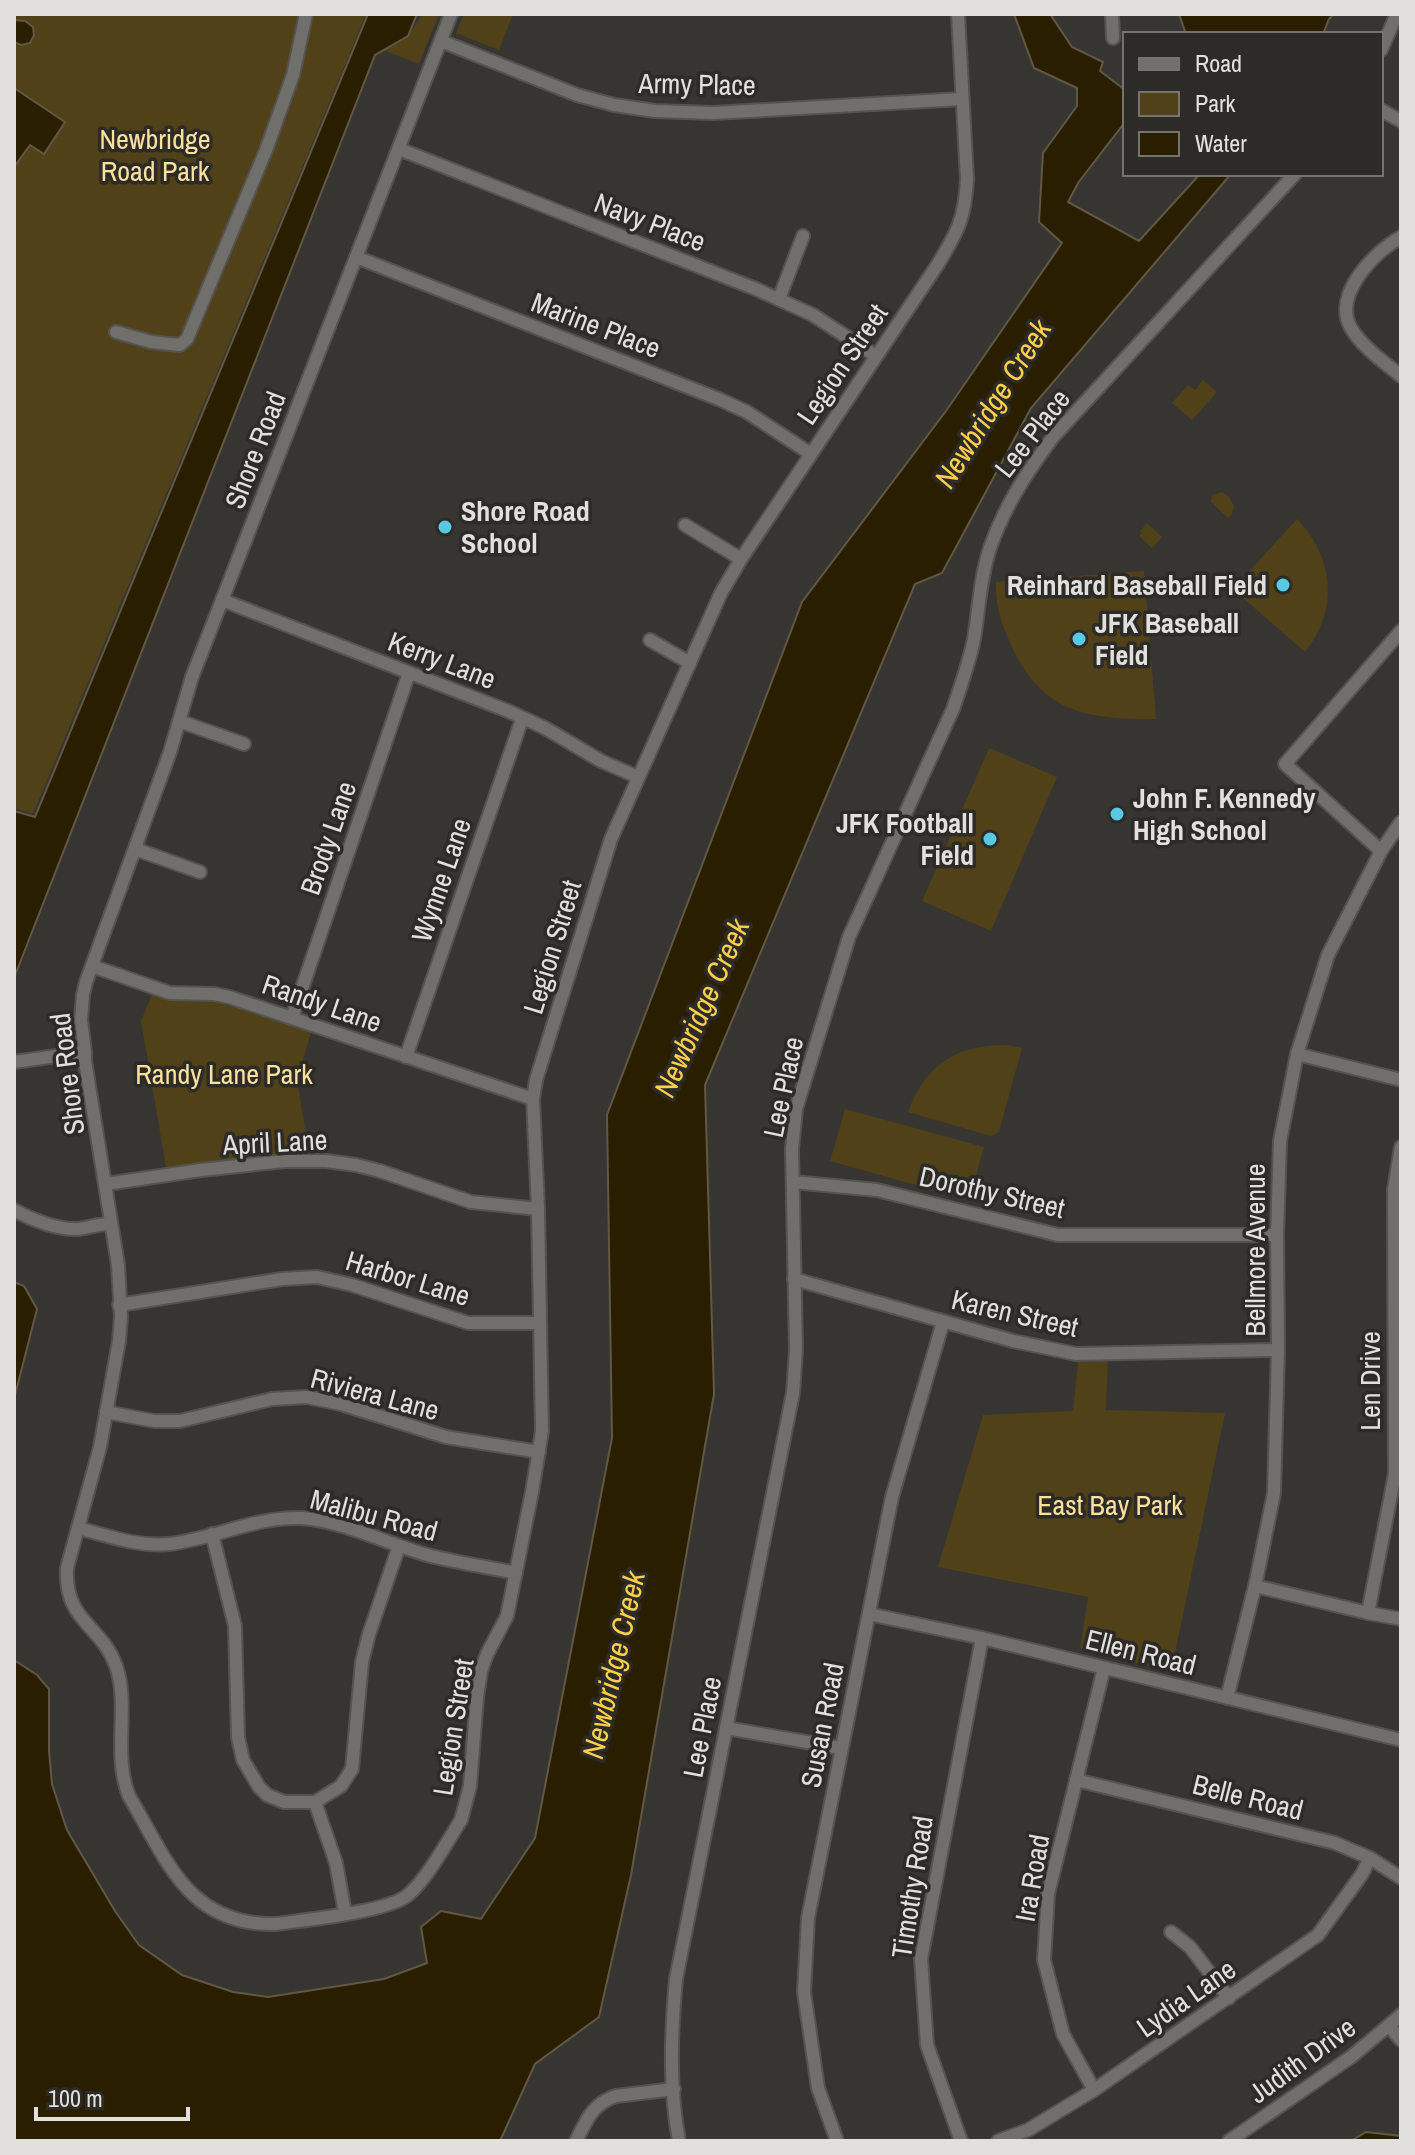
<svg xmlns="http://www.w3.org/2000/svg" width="1415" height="2155" viewBox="0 0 1415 2155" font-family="'Archivo Narrow',sans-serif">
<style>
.green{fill:#504119}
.water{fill:#291e00;stroke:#605842;stroke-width:2}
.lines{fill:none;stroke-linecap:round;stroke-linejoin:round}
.minor-casing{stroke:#545350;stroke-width:16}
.minor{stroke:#706f6b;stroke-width:12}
.poi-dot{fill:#58c9e3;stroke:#2c2b27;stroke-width:3}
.labels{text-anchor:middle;stroke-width:7;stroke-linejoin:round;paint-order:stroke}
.street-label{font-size:28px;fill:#e1e0dd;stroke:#2c2b27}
.park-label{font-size:28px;fill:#fce19c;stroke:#2c2b27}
.poi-label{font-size:28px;font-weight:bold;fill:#e1e0dd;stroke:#2c2b27;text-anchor:start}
.water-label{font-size:30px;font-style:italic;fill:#fdcf4a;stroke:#2c2b27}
</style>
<rect width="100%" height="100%" fill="#363531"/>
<g class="green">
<path d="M 14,14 L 366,14 L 33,814 L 14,808 Z"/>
<path d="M 423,14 L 439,14 L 419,64 L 383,50 L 408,36 Z"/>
<path d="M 464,14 L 513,14 L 499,50 L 456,33 Z"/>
<path d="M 1203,380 L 1217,392 L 1192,420 L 1172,403 L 1188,385 L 1195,390 Z"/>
<path d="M 1222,492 L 1229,497 L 1234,506 L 1232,514 L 1228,518 L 1211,502 L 1212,495 Z"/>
<path d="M 1297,519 C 1334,557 1339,610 1305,652 L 1233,589 Z"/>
<path d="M 1147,523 L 1162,537 L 1152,548 L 1139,536 L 1142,533 L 1140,531 Z"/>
<path d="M 1144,571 L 1156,719 C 1089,719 1043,714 1012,647 C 1002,626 995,606 996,582 Z"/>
<path d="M 989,748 L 1057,777 L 991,931 L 922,901 Z"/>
<path d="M 153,992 L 230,1000 L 312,1029 L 297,1080 L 310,1158 L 167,1173 L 141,1021 Z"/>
<path d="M 1008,1045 L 1022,1048 L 999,1132 L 991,1136 L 908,1112 C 925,1064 958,1044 1008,1045 Z"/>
<path d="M 845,1109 L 984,1147 L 969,1200 L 830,1161 Z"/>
<path d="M 1108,1360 L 1106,1410 L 1225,1413 L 1171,1672 L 1080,1648 L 1088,1597 L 938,1567 L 983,1415 L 1073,1411 L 1078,1362 Z"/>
</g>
<g class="water">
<path d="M 368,14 L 417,14 L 408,36 L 375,55 L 14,978 L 14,811 L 35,817 Z"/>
<path d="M 1014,14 L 1050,14 L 1072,47 L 1103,62 L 1100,71 L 1125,90 L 1125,122 L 1078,183 L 1068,202 L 1139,241 L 1200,174 L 1231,174 L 1031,408 L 942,573 L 915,584 L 705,1085 L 714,1394 L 631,1875 L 599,2017 L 535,2064 L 500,2141 L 14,2141 L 14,1660 L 37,1675 L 49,1689 L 49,1751 L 52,1784 L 67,1830 L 115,1911 L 139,1945 L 182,1975 L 233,1992 L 268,1997 L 384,1979 L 427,1963 L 421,1927 L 441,1911 L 481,1919 L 535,1838 L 612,1438 L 607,1115 L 802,602 L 946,411 L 1062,243 L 1039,222 L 1043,153 L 1077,106 L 1077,88 L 1034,68 Z"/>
<path d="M 1179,14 L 1334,14 L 1329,19 L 1323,34 L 1186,34 Z"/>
<path d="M 14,20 L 25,21 L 33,27 L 34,35 L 30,43 L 21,45 L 14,42 Z"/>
<path d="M 14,88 L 65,122 L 44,154 L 30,145 L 14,167 Z"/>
<path d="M 14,1282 L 24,1286 L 37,1309 L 14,1399 Z"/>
<path d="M 1366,2132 L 1401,2136 L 1401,2141 L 1351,2141 Z"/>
</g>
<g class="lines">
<defs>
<g id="minor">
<path d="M 451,14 L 192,677 L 170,752 L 86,982 L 83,995 L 81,1020 L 85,1052 L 85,1061 L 118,1265 L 121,1317 L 119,1341 L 100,1447 L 67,1568 C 64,1622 101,1624 116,1666 C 130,1705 112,1754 129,1796 C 167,1860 188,1926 276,1924 C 304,1920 388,1912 408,1895 C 427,1879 447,1842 461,1820 L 470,1786 L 477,1697 L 481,1671 L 487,1654 L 507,1616 L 532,1492 L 542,1431 L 538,1209 L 533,1099 L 536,1080 L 611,839 L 721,593 L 741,559 L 938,264 C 958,231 965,218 967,179 L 958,14"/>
<path d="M 1112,14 L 1113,38"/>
<path d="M 441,41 L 577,95 L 614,105 L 655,111 L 713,113 L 962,99"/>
<path d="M 1381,50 L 1397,14"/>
<path d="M 1381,110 L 1401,121"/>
<path d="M 399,149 L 756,289 L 813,315 L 876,356"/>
<path d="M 1401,237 C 1374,252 1332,295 1351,328 C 1362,347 1384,362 1401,376"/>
<path d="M 356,257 L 721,400 L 747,412 L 811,454"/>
<path d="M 779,299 L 803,236"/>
<path d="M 116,332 L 151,342 L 180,345 L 187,339 L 266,150 L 293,75 L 306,14"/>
<path d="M 685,525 L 741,559"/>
<path d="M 222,600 L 508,711 L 545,728 L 601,761 L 638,777"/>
<path d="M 650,640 L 690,663"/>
<path d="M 179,721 L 244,744"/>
<path d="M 135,849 L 200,872"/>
<path d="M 1381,851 L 1285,764 L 1401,631"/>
<path d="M 92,966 L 170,993 L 214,994 L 229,997 L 533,1099"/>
<path d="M 292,1018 L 409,673"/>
<path d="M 1297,1054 L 1401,1080"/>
<path d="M 406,1057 L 522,719"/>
<path d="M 14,1062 L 85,1052"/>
<path d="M 793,1182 L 877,1190 L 1058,1235 L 1277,1235"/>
<path d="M 106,1184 L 201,1170 L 285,1161 L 326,1161 L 356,1165 L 380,1171 L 471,1202 L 538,1209"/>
<path d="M 14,1210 C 32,1220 58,1230 78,1229 C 89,1228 100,1223 111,1224"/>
<path d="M 794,1279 L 1013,1341 L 1076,1354 L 1278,1350"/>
<path d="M 119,1305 L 282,1279 L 317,1277 L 352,1285 L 468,1323 L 540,1323"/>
<path d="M 106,1412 L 154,1421 L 180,1421 L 272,1399 L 307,1397 L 341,1404 L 446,1437 L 539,1452"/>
<path d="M 78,1528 C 108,1536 138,1547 169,1544 C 214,1539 256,1516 302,1518 C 343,1521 390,1545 431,1556 C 459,1563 488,1567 516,1573"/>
<path d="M 212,1534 L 235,1626 L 238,1737 L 243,1760 L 259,1787 L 267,1795 L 284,1802 L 315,1802 L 341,1786 L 352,1769 L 362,1662 L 369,1634 L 399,1546"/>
<path d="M 1255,1586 L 1368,1613 L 1401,1619"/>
<path d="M 1368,1613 L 1395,1474 L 1394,1190 L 1401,1147"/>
<path d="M 869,1614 L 982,1638 L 1401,1740"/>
<path d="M 1227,1698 L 1255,1586 L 1274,1493 L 1278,1350 L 1277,1235 L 1280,1141 L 1297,1054 L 1328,955 L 1381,851 L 1401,822"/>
<path d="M 726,1728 L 841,1748"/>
<path d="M 1076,1780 L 1335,1843 L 1370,1858 L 1401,1878"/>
<path d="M 315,1802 L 336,1863 L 345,1913"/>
<path d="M 1171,1932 L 1190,1947 L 1229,1998"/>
<path d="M 1389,2026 L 1401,2040"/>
<path d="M 1094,2090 L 1063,2034 L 1044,1960 L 1048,1894 L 1104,1668"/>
<path d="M 576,2141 C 586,2121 593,2103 616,2096 L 674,2089"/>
<path d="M 679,2141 C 669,2088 671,2033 676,1979 L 793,1393 L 796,1350 L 792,1149 L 796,1109 L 849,937 L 953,709 C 961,686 969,663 974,639 C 979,609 980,578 990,548 C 1004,507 1027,472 1053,437 L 1295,174"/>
<path d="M 837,2141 L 818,2088 L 804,1992 L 808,1918 L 892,1497 L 943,1322"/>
<path d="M 961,2141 L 927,2045 L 921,1959 L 982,1638"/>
<path d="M 998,2141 L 1028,2130 L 1094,2090 L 1318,1935 L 1362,1874 L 1370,1858"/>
<path d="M 1229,2141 L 1351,2057 L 1401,2015"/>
</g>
</defs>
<use href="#minor" class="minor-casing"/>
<use href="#minor" class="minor"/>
</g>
<g class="poi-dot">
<circle cx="445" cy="527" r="8"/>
<circle cx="1283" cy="585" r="8"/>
<circle cx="1079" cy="639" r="8"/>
<circle cx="1117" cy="814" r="8"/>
<circle cx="990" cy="839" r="8"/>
</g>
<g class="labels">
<g class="street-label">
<text transform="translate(697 84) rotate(1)" y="10">Army Place</text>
<text transform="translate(650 222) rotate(21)" y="10">Navy Place</text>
<text transform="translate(596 325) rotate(21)" y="10">Marine Place</text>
<text transform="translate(842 364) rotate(-56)" y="10">Legion Street</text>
<text transform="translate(1032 433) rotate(-52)" y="10">Lee Place</text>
<text transform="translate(255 450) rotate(-69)" y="10">Shore Road</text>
<text transform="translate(442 660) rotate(21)" y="10">Kerry Lane</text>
<text transform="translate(328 838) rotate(-71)" y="10">Brody Lane</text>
<text transform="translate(441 880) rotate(-71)" y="10">Wynne Lane</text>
<text transform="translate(552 947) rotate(-73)" y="10">Legion Street</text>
<text transform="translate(322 1003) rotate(19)" y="10">Randy Lane</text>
<text transform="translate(67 1074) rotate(-97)" y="10">Shore Road</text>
<text transform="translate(783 1087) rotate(-78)" y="10">Lee Place</text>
<text transform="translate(275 1142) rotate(-3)" y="10">April Lane</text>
<text transform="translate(992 1192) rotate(13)" y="10">Dorothy Street</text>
<text transform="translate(1255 1250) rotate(-90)" y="10">Bellmore Avenue</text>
<text transform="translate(408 1278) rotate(17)" y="10">Harbor Lane</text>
<text transform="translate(1015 1313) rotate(13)" y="10">Karen Street</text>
<text transform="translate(1370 1381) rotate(-90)" y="10">Len Drive</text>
<text transform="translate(375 1394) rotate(15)" y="10">Riviera Lane</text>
<text transform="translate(374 1515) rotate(15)" y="10">Malibu Road</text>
<text transform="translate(1141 1652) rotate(14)" y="10">Ellen Road</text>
<text transform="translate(822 1725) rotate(-79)" y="10">Susan Road</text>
<text transform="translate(453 1727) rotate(-81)" y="10">Legion Street</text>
<text transform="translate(702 1727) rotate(-79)" y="10">Lee Place</text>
<text transform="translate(1248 1797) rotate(14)" y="10">Belle Road</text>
<text transform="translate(1032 1878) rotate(-80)" y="10">Ira Road</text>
<text transform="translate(912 1887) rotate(-81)" y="10">Timothy Road</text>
<text transform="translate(1186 1998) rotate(-35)" y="10">Lydia Lane</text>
<text transform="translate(1302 2060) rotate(-36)" y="10">Judith Drive</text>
</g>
<g class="park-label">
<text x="155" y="149">Newbridge<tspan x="155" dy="32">Road Park</tspan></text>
<text x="224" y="1084">Randy Lane Park</text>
<text x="1110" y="1515">East Bay Park</text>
</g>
<g class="poi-label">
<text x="461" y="521">Shore Road<tspan x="461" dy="32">School</tspan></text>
<text x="1267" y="595" text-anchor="end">Reinhard Baseball Field</text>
<text x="1095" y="633">JFK Baseball<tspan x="1095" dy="32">Field</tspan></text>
<text x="1133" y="808">John F. Kennedy<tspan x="1133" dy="32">High School</tspan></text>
<text x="974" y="833" text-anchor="end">JFK Football<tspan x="974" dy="32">Field</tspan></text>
</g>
<g class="water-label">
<text transform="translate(993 404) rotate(-58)" y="10">Newbridge Creek</text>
<text transform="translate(702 1008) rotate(-66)" y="10">Newbridge Creek</text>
<text transform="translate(614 1665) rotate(-77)" y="10">Newbridge Creek</text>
</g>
</g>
<rect width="1415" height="2155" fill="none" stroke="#e1e0dd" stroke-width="32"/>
<rect x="1123" y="32" width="260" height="144" fill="#2c2b27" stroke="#747370" stroke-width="2"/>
<rect x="1139" y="58" width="40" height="12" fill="#706f6b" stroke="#747370" stroke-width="2"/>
<text x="1195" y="72" font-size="24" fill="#e1e0dd">Road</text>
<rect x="1139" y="92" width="40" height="24" fill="#504119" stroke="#747370" stroke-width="2"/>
<text x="1195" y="112" font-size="24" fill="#e1e0dd">Park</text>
<rect x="1139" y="132" width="40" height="24" fill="#291e00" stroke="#747370" stroke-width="2"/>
<text x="1195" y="152" font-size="24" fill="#e1e0dd">Water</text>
<path d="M36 2107v12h152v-12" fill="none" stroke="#e1e0dd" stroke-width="4"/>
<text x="48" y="2107" font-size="24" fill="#e1e0dd" stroke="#2c2b27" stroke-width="6" paint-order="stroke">100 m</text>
</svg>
